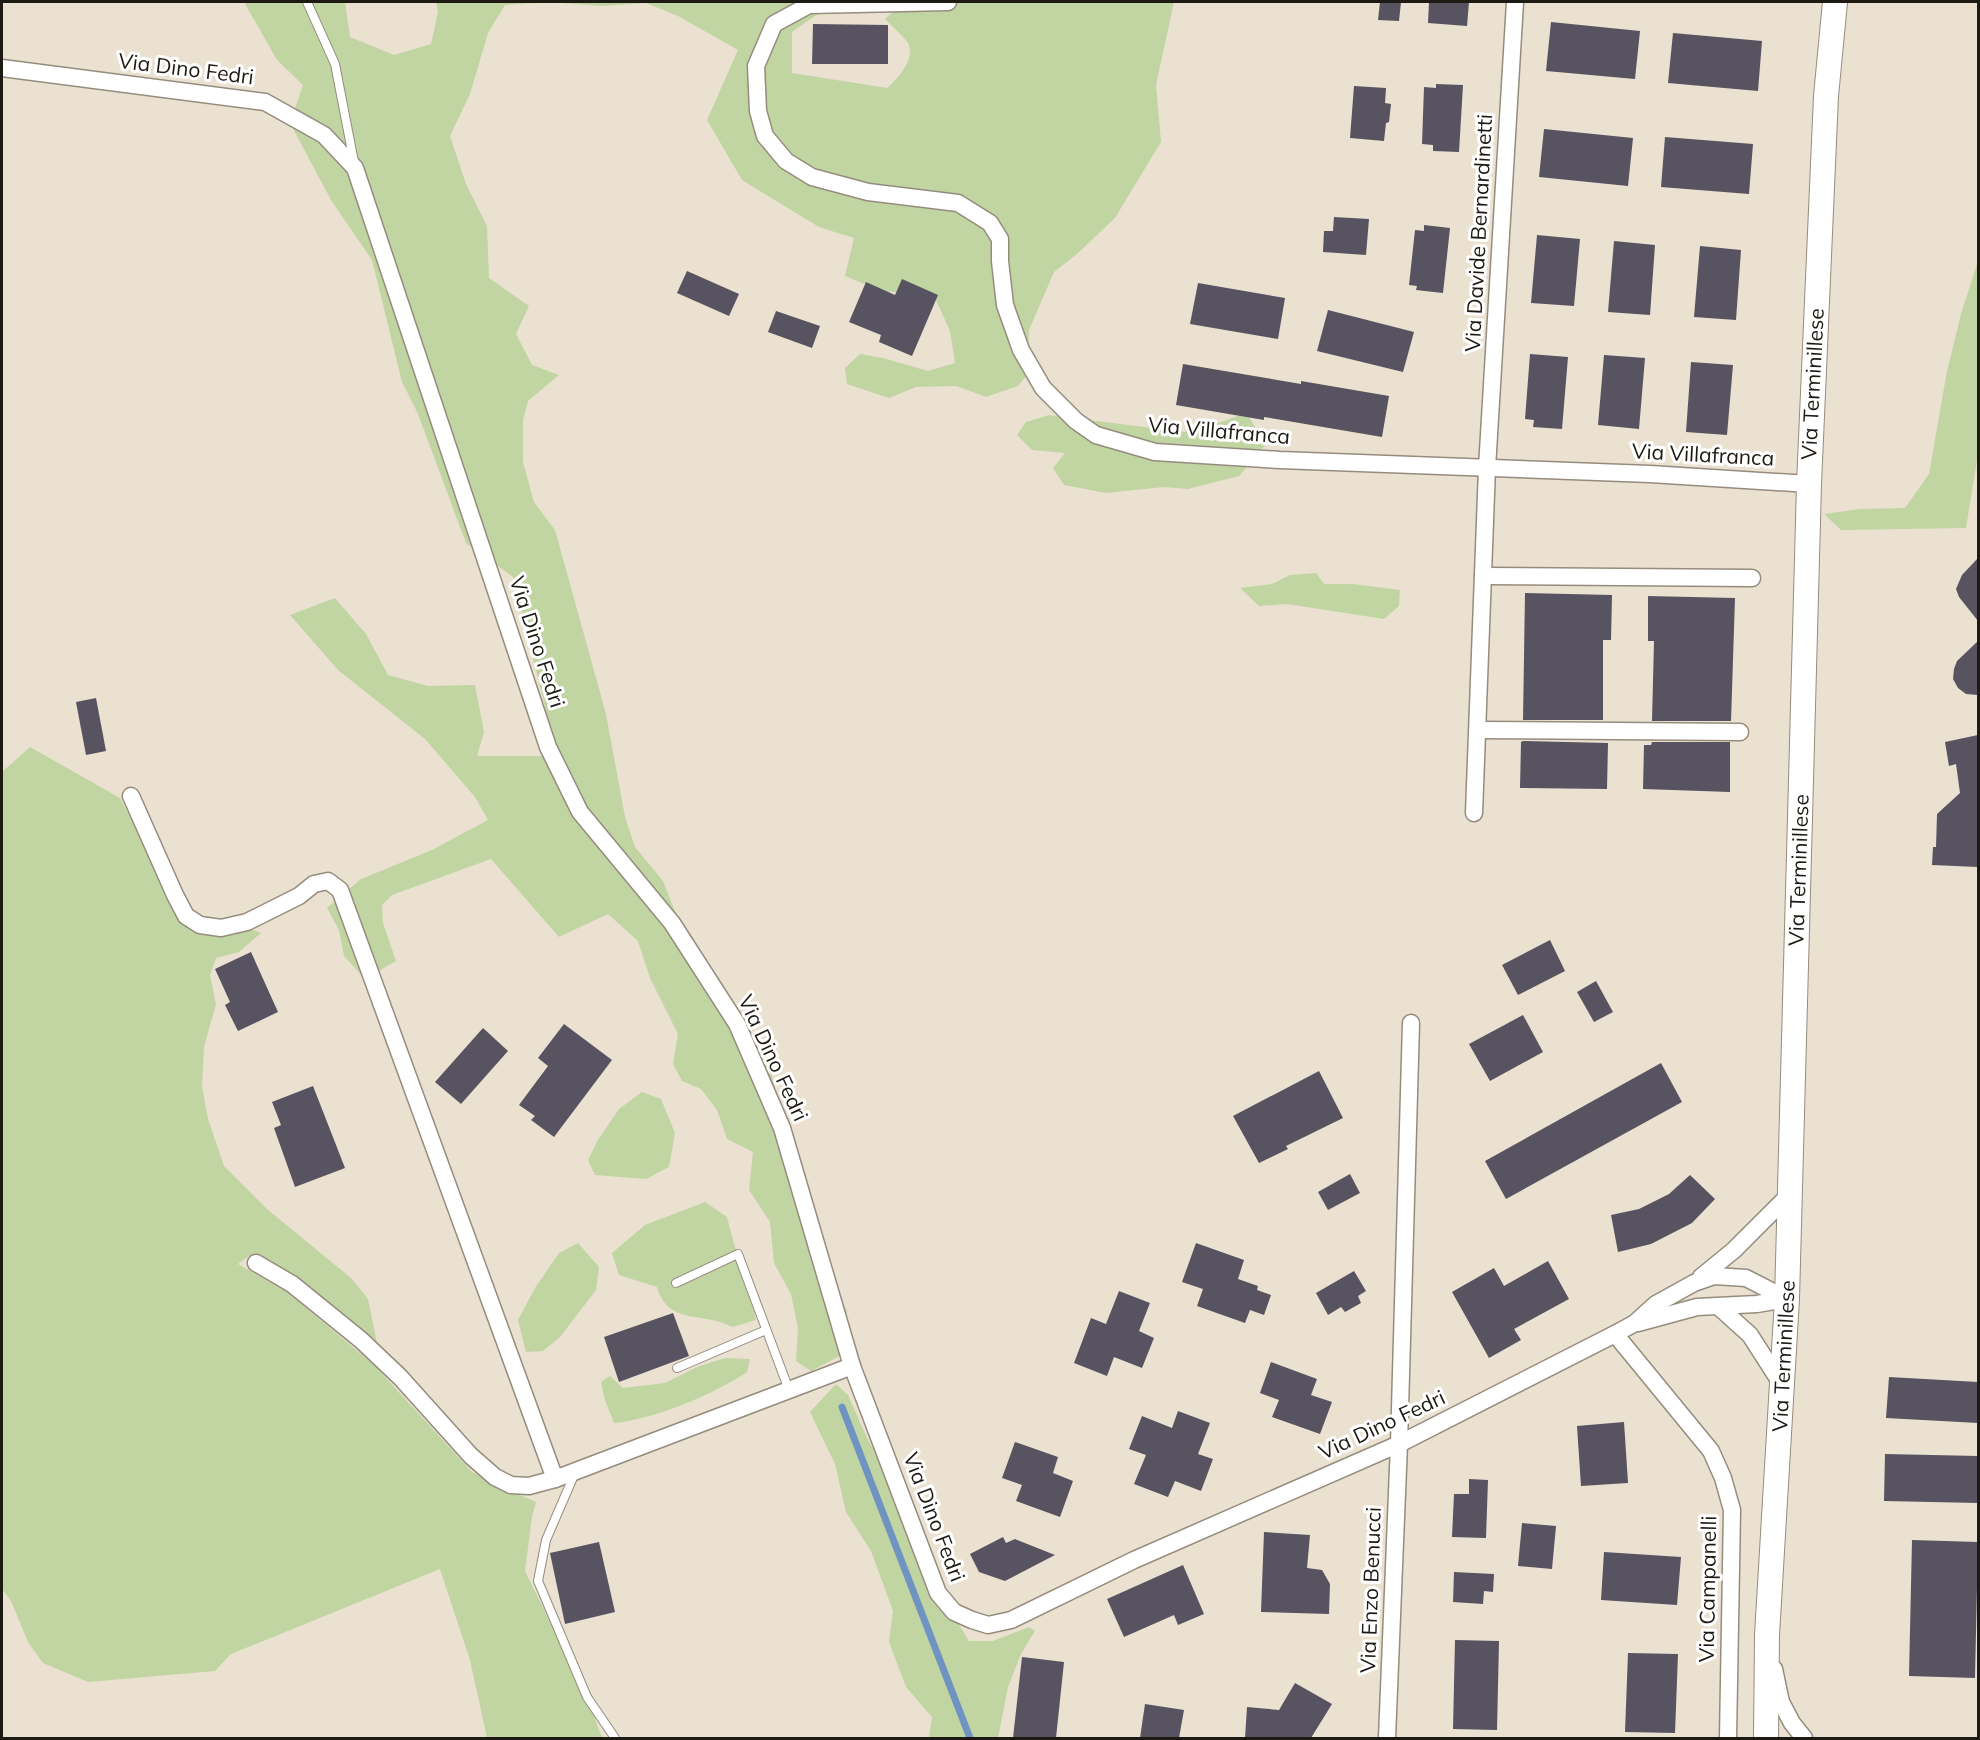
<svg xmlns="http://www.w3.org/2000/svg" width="1980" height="1740" viewBox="0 0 1980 1740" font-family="Mulish,sans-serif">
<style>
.green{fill:#c1d5a2}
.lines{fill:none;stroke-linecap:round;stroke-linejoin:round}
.stream{stroke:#7094c2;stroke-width:7}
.building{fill:#575361}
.service-casing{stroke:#958c7e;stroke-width:10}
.minor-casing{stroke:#958c7e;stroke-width:19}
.secondary-casing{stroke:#958c7e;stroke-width:26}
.service{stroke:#fff;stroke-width:8}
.minor{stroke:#fff;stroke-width:16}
.secondary{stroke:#fff;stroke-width:24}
.labels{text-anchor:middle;stroke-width:6;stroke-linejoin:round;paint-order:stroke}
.street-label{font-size:21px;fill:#1d1a14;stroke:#fff}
</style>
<rect width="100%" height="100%" fill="#eae1d1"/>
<g class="green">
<path d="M 244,2 L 345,2 L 350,37 L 394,55 L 431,44 L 438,12 L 436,2 L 847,2 L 815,16 L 792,32 L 792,73 L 887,88 C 898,79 916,59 908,43 C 906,39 890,24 885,19 L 904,2 L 1174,2 L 1156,85 L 1161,142 L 1115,218 L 1077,254 L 1054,272 L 1029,330 L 1027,375 L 1018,386 L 986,397 L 956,386 L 916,387 L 889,398 L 847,384 L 845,368 L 860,354 L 883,358 L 928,371 L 955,363 L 950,331 L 935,298 L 879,290 L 845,276 L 854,238 L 819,227 L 742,180 L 707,120 L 738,50 L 678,16 L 646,3 L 602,6 L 548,2 L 505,5 L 488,33 L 470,94 L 450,136 L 466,184 L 487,226 L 489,278 L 529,306 L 516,334 L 532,365 L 559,375 L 528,401 L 523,420 L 523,462 L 534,502 L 555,530 L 606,714 L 625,817 L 635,847 L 663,881 L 691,952 L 711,988 L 726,1024 L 766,1058 L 775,1086 L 780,1135 L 803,1224 L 847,1311 L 845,1353 L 811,1371 L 796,1361 L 798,1328 L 791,1294 L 774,1263 L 770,1222 L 749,1190 L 753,1152 L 727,1139 L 717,1110 L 701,1089 L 682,1081 L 673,1064 L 678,1034 L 650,978 L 638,941 L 608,914 L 559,937 L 491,859 L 392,895 L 382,905 L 383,923 L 396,961 L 365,979 L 344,956 L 339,930 L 327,908 L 361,879 L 432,850 L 488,820 L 475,797 L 425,739 L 338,670 L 290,615 L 335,598 L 366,634 L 388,675 L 428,686 L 475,685 L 484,732 L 477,756 L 557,756 L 513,577 L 466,543 L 418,414 L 402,382 L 372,260 L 331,200 L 290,123 L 303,85 L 277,60 Z"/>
<path d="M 1978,261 L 1978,454 L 1966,528 L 1841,530 L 1824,514 L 1860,509 L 1905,508 L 1929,474 L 1947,371 L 1961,314 Z"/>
<path d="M 1246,413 L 1266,444 L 1239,476 L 1188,489 L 1163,487 L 1106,493 L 1064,485 L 1053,468 L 1065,453 L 1032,450 L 1017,435 L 1026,422 L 1049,415 L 1184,432 L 1210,426 Z"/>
<path d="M 1316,573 L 1324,584 L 1353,584 L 1400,590 L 1399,606 L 1384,619 L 1287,604 L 1259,606 L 1240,588 L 1272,584 L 1290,575 Z"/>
<path d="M 30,747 L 120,798 L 151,857 L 177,913 L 246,927 L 261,933 L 239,952 L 216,958 L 210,975 L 216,1004 L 204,1047 L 202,1086 L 208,1119 L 224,1166 L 267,1209 L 351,1278 L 368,1299 L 377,1343 L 334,1308 L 249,1256 L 238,1264 L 287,1292 L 374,1365 L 472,1472 L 508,1490 L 536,1502 L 532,1517 L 525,1571 L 587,1697 L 602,1738 L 487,1738 L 470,1660 L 440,1569 L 231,1654 L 215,1671 L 88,1682 L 43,1663 L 28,1642 L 11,1601 L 2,1589 L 2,772 Z"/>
<path d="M 642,1092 L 661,1099 L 675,1133 L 669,1167 L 646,1179 L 595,1175 L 588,1160 L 598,1140 L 619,1109 Z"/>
<path d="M 705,1202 L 727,1217 C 735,1252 749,1285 756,1320 L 732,1327 C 703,1311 668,1326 657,1287 L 619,1275 L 612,1253 L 645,1225 Z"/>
<path d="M 578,1243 L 599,1267 L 596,1290 L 560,1337 L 543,1351 L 526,1352 L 518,1320 L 535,1288 L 559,1253 Z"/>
<path d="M 725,1358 L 750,1359 L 747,1372 C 715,1394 652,1420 614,1423 L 605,1400 L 601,1382 L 610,1376 L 623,1388 L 665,1383 L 697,1367 Z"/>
<path d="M 836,1384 L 848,1395 L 867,1438 L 899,1494 L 956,1620 L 969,1641 L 993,1641 L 1029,1627 L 1035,1631 L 1021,1654 L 1008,1687 L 998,1738 L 929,1738 L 932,1717 L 906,1687 L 889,1642 L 893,1611 L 871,1551 L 846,1512 L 835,1464 L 810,1412 Z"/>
</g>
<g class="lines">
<path class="stream" d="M 842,1407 L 970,1738"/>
</g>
<g class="building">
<path d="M 1380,2 L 1401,2 L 1399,21 L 1378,20 Z"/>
<path d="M 1429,2 L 1469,2 L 1467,26 L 1428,23 Z"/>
<path d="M 1551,22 L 1640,31 L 1635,79 L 1546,71 Z"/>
<path d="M 813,24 L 888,25 L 888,64 L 812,64 Z"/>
<path d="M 1673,33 L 1762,41 L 1758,91 L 1668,83 Z"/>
<path d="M 1436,84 L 1463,85 L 1459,152 L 1433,151 L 1433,145 L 1422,144 L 1424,87 L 1436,88 Z"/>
<path d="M 1354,86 L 1386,88 L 1385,103 L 1391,104 L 1389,122 L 1386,123 L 1384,141 L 1350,138 Z"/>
<path d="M 1544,129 L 1633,138 L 1628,186 L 1539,177 Z"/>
<path d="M 1665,137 L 1753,144 L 1749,194 L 1661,187 Z"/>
<path d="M 1334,217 L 1369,219 L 1366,255 L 1323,252 L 1324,231 L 1333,231 Z"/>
<path d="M 1424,225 L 1450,228 L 1443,293 L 1416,290 L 1417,286 L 1409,285 L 1415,230 L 1424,231 Z"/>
<path d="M 1537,235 L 1580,239 L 1574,306 L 1531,303 Z"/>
<path d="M 1614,241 L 1655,245 L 1650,315 L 1608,312 Z"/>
<path d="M 1700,246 L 1741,250 L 1736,320 L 1694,317 Z"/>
<path d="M 687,271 L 739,294 L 729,316 L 677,293 Z"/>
<path d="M 902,279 L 938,295 L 912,356 L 879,342 L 881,335 L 849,322 L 866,282 L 895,295 Z"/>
<path d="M 1198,283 L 1285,298 L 1278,339 L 1190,324 Z"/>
<path d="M 1328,310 L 1414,332 L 1403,372 L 1317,351 Z"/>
<path d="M 776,311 L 820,326 L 812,348 L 768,332 Z"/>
<path d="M 1530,354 L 1568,357 L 1562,429 L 1533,427 L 1534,420 L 1525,419 Z"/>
<path d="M 1604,355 L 1645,358 L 1639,429 L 1598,425 Z"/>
<path d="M 1691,362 L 1733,365 L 1727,435 L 1686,432 Z"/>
<path d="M 1183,364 L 1301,384 L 1301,381 L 1389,396 L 1382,437 L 1264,417 L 1264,420 L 1176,405 Z"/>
<path d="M 1978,558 L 1978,621 L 1959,597 L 1956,589 L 1962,575 Z"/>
<path d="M 1525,593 L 1612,595 L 1611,640 L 1603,640 L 1603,720 L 1523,720 Z"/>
<path d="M 1648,596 L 1735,598 L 1731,721 L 1652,721 L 1654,641 L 1648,641 Z"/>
<path d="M 1978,641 L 1978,695 L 1966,694 L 1958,688 L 1953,679 L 1954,669 L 1957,661 Z"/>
<path d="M 96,698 L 106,751 L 86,755 L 76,702 Z"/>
<path d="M 1978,735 L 1978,867 L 1932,865 L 1933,847 L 1936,847 L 1937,814 L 1960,793 L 1956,764 L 1949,766 L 1945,742 Z"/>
<path d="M 1523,741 L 1608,743 L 1607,789 L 1520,788 L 1521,742 Z"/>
<path d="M 1652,742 L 1730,742 L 1730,792 L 1643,789 L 1644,745 L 1651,745 Z"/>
<path d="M 1550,940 L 1565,971 L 1518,995 L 1502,965 Z"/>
<path d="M 251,952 L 278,1012 L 238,1031 L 225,1005 L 230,1002 L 215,969 Z"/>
<path d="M 1596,981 L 1613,1012 L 1594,1022 L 1577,992 Z"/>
<path d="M 1523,1015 L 1543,1052 L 1490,1081 L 1469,1044 Z"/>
<path d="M 564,1024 L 612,1060 L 554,1137 L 531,1120 L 535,1116 L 519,1105 L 548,1066 L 538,1058 Z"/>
<path d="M 483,1028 L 508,1051 L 461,1104 L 435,1082 Z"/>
<path d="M 1661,1063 L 1682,1102 L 1506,1199 L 1485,1161 Z"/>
<path d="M 1319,1071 L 1343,1118 L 1286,1146 L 1288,1149 L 1259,1163 L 1233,1116 Z"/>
<path d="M 313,1086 L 345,1168 L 295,1187 L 274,1128 L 281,1125 L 272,1102 Z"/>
<path d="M 1350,1174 L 1360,1193 L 1328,1210 L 1318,1192 Z"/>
<path d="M 1690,1175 L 1715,1199 L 1692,1223 L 1651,1244 L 1618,1252 L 1611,1215 L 1639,1209 L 1669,1194 Z"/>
<path d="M 1196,1243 L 1244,1260 L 1238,1279 L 1258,1286 L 1257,1290 L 1271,1295 L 1264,1315 L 1250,1310 L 1245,1323 L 1197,1306 L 1203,1289 L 1182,1282 Z"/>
<path d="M 1548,1261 L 1569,1299 L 1514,1329 L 1521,1340 L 1489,1358 L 1452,1292 L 1494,1268 L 1504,1286 Z"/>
<path d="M 1354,1271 L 1366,1291 L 1358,1296 L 1361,1303 L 1345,1312 L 1341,1307 L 1328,1315 L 1316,1293 Z"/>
<path d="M 1119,1291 L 1150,1303 L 1139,1331 L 1154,1338 L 1142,1368 L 1114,1357 L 1107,1376 L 1074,1363 L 1091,1318 L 1106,1324 Z"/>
<path d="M 673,1313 L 689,1356 L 619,1382 L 604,1337 Z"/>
<path d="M 1271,1362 L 1317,1379 L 1311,1395 L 1332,1402 L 1320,1434 L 1272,1417 L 1279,1400 L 1260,1393 Z"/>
<path d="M 1889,1377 L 1978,1382 L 1978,1423 L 1886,1418 Z"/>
<path d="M 1178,1411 L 1210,1423 L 1198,1454 L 1213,1459 L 1201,1491 L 1175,1481 L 1168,1497 L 1134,1484 L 1146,1455 L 1129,1449 L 1142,1416 L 1172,1428 Z"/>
<path d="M 1624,1422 L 1628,1483 L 1581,1486 L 1577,1426 Z"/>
<path d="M 1015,1442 L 1058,1457 L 1053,1473 L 1073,1481 L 1060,1517 L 1016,1501 L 1022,1485 L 1002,1478 Z"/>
<path d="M 1885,1454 L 1978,1456 L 1978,1503 L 1884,1501 Z"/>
<path d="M 1469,1479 L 1488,1480 L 1486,1538 L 1452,1537 L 1454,1494 L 1469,1494 Z"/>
<path d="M 1522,1523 L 1556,1526 L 1552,1569 L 1518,1566 Z"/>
<path d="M 1264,1532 L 1310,1535 L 1307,1568 L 1322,1570 L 1330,1584 L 1329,1614 L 1261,1612 Z"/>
<path d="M 1003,1537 L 1006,1543 L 1015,1539 L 1055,1555 L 1005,1581 L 979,1572 L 970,1554 Z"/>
<path d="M 1912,1540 L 1978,1542 L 1975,1678 L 1909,1676 Z"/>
<path d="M 599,1542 L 615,1612 L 565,1624 L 550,1553 Z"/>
<path d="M 1604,1552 L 1681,1557 L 1677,1605 L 1601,1600 Z"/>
<path d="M 1183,1565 L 1204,1614 L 1178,1625 L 1174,1615 L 1124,1637 L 1107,1599 Z"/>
<path d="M 1454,1572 L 1494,1574 L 1493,1592 L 1484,1591 L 1483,1604 L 1453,1602 Z"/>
<path d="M 1455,1640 L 1499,1641 L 1497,1730 L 1453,1729 Z"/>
<path d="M 1628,1653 L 1678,1654 L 1675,1733 L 1625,1732 Z"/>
<path d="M 1022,1657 L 1064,1662 L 1056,1738 L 1013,1738 Z"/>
<path d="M 1295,1683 L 1332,1704 L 1311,1738 L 1245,1738 L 1247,1707 L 1279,1710 Z"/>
<path d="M 1145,1704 L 1184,1710 L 1179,1738 L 1140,1738 Z"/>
</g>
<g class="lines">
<defs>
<g id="service">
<path d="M 307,2 L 335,64 L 354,162"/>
<path d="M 676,1283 L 738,1254 L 789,1390"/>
<path d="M 677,1368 L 766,1330"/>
<path d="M 575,1473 L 546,1540 L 538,1581 L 587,1697 L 615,1738"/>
</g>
<g id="minor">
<path d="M 948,2 L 809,5 L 774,24 L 756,66 L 758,111 L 765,136 L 786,161 L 812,177 L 868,192 L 958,203 L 990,223 L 1000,239 L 1000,261 L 1005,305 L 1021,350 L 1043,388 L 1076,421 L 1096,435 L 1155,452 L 1280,460 L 1650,474 L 1809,484"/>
<path d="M 2,68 L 265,102 L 324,135 L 355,168 L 548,747 L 580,812 L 672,923 L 737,1024 L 782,1128 L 852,1366 L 938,1593 L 954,1612 L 972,1620 L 988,1625 L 1011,1620 L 1134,1560 L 1399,1444 L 1615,1334 L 1635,1323 L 1656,1304 L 1694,1283 L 1714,1276 L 1746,1278 L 1787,1299"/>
<path d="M 1483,576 L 1752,578"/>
<path d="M 1478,730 L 1740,732"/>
<path d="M 131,796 L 175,895 L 186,916 L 200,925 L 221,928 L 247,922 L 299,896 L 314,884 L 328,881 L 340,890 L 555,1479"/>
<path d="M 1474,813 L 1487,468 L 1515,2"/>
<path d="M 256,1263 L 292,1284 L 361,1340 L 400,1377 L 471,1456 L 495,1477 L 511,1485 L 529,1486 L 555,1479 L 852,1366"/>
<path d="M 1701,1277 L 1734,1250 L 1790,1194"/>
<path d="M 1719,1307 L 1750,1335 L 1782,1385"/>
<path d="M 1638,1323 L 1697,1307 L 1757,1304 L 1787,1299"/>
<path d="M 1615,1334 L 1711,1451 L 1723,1478 L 1732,1510 L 1728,1738"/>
<path d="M 1774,1669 L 1781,1702 L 1792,1723 L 1804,1738"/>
<path d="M 1387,1738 L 1399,1444 L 1411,1023"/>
</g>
<path id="secondary" d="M 1766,1738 L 1767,1635 L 1787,1299 L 1809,484 L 1826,96 L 1835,2"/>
</defs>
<use href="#service" class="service-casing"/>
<use href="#minor" class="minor-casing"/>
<use href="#secondary" class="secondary-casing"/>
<use href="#service" class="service"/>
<use href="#minor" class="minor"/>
<use href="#secondary" class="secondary"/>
</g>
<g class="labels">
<g class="street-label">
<text transform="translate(186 69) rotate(7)" y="7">Via Dino Fedri</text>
<text transform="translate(1479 233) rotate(-87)" y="7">Via Davide Bernardinetti</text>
<text transform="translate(1813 384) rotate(-87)" y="7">Via Terminillese</text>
<text transform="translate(1219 431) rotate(5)" y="7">Via Villafranca</text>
<text transform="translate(1703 455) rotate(3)" y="7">Via Villafranca</text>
<text transform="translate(537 642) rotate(72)" y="7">Via Dino Fedri</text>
<text transform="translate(1799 870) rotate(-88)" y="7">Via Terminillese</text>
<text transform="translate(773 1058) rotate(65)" y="7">Via Dino Fedri</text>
<text transform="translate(1784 1356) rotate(-87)" y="7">Via Terminillese</text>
<text transform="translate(1382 1425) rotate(-25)" y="7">Via Dino Fedri</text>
<text transform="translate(934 1517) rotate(69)" y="7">Via Dino Fedri</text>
<text transform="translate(1708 1589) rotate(-89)" y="7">Via Campanelli</text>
<text transform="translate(1371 1590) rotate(-88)" y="7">Via Enzo Benucci</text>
</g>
</g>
<rect width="1980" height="1740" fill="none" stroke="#1d1a14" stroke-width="6"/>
</svg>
